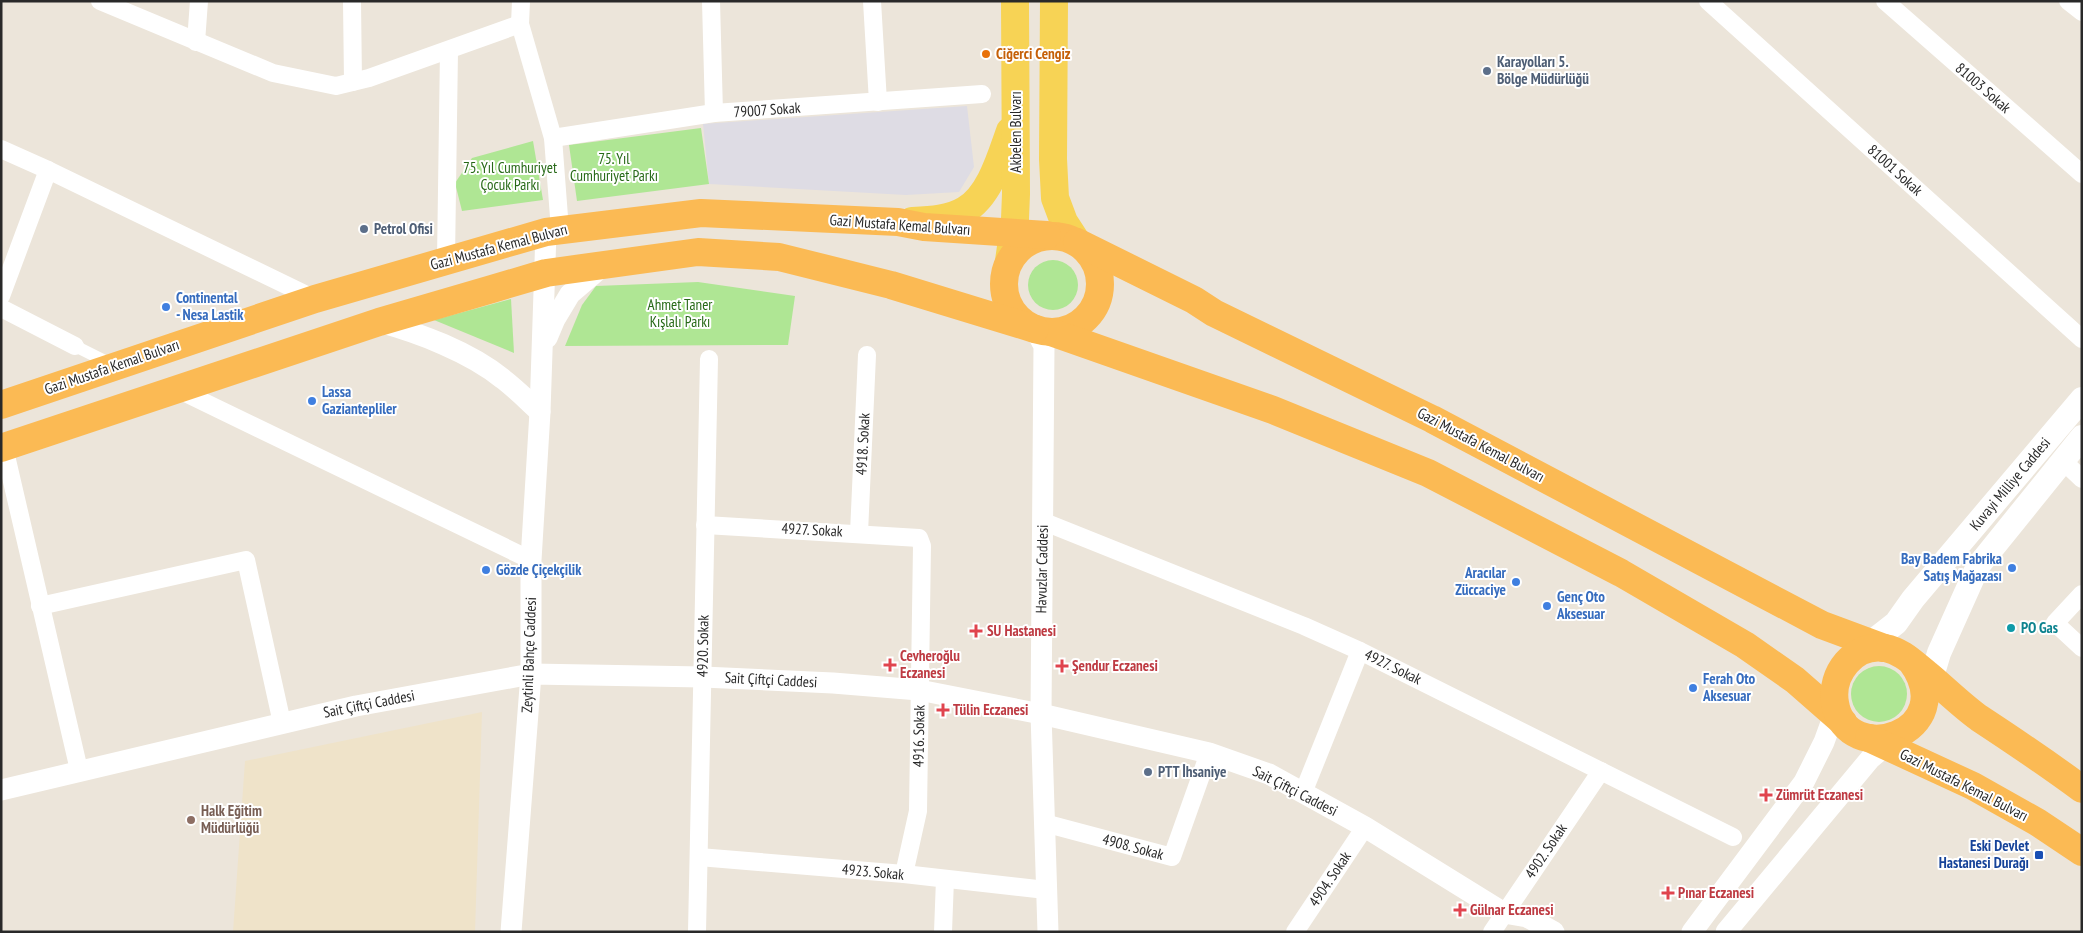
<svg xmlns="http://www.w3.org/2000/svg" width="2083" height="933" viewBox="0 0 2083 933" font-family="'PT Sans Narrow',sans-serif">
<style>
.industrial{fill:#dedce4}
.education{fill:#efe3c9}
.green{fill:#afe694}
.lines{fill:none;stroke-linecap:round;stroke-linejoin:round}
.pedestrian{stroke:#fff;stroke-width:12}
.minor{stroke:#fff;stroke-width:18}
.tertiary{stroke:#fff;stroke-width:21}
.secondary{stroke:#fff;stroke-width:24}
.primary{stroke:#f7d355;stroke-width:28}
.trunk{stroke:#fbba54;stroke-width:28}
.food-dot{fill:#e8710a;stroke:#fff;stroke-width:2}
.service-dot{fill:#5c6f8a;stroke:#fff;stroke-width:2}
.shop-dot{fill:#3f7fe0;stroke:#fff;stroke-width:2}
.culture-dot{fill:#0f9aa8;stroke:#fff;stroke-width:2}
.health-dot{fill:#e0444e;stroke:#fff;stroke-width:2}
.education-dot{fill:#8d6e63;stroke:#fff;stroke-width:2}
.transit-dot{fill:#1a4fb4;stroke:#fff;stroke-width:2}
.labels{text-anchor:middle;stroke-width:4;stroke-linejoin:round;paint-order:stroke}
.food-label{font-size:15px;font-weight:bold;fill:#c56008;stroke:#fff;text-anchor:start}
.service-label{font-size:15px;font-weight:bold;fill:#4e5e75;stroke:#fff;text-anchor:start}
.street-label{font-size:15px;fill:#292929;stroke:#fff}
.park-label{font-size:15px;fill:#276917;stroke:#fff}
.shop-label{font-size:15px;font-weight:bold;fill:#366cbe;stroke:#fff;text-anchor:start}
.culture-label{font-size:15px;font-weight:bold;fill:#0d838f;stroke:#fff;text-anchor:start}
.health-label{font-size:15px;font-weight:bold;fill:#be3a42;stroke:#fff;text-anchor:start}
.education-label{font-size:15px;font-weight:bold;fill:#785e54;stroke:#fff;text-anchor:start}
.transit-label{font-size:15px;font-weight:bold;fill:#164399;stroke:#fff;text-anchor:end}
</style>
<rect width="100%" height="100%" fill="#ece5da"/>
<path class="industrial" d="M 967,106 L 974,167 L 959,192 L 906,195 L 709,184 L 703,124 Z"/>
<path class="education" d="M 482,712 L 475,932 L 233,932 L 245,761 Z"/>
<g class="green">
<path d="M 701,128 L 709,184 L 577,201 L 569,145 Z"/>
<path d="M 533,141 L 543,200 L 462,211 L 455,183 L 472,158 Z"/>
<circle cx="1053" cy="285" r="25"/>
<path d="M 698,282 L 795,296 L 788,345 L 565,346 L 582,305 L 596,286 Z"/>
<path d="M 511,299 L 514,353 L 434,320 Z"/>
<circle cx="1879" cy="694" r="28"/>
</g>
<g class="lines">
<path class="pedestrian" d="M 75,346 L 113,365"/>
<g class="minor">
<path d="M 100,1 L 273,73 L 336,86 L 369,78 L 520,24"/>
<path d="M 352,1 L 353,82"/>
<path d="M 521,1 L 520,24 L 553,138 L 560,230"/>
<path d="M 711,1 L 714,113"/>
<path d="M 872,1 L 878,102"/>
<path d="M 1708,1 L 2082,339"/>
<path d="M 1885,1 L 2082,174"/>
<path d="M 2068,1 L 2082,12"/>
<path d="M 196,42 L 199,1"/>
<path d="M 553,138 L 714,113 L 982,94"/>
<path d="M 1,149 L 48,170 L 315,299"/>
<path d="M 446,260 L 449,50"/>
<path d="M 1,296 L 48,170"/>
<path d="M 1,308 L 75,346"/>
<path d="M 177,389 L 531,560"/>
<path d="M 4,447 L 79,770"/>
<path d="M 2062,460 L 2082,479"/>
<path d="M 1042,521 L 1304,626 L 1360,651 L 1733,837"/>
<path d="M 705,525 L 919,538 L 922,546 L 918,811 L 904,874"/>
<path d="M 859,533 L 867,355"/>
<path d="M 2082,594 L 2055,623 L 2082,648"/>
<path d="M 40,606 L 246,560 L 282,723"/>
<path d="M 1303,793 L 1360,651"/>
<path d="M 1044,823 L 1172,857 L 1209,753"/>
<path d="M 699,857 L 904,874 L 1046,890"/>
<path d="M 697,932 L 709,359"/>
<path d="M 943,932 L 945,879"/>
<path d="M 1295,932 L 1365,827"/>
<path d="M 1492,932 L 1601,771"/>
</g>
<g class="tertiary">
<path d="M 379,322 C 419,333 470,352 503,379 C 516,389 528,401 540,412"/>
<path d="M 1035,329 L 1044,346 L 1041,714 L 1048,932"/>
<path d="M 547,338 L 555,319 L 570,294 L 604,265"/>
<path d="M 1,790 L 356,706 L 531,674 L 703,677 L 833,683 L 919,690 L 1041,714 L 1209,753 L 1269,774 L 1365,827 L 1504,913 L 1527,917 L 1554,932"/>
<path d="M 511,932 L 531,674 L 531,560 L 540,412 L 546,232"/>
<path d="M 1692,932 L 1804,782 L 1824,742 L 1836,709"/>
<path d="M 1726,932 L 1870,759 L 1896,737"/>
</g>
<g class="secondary">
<path d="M 1859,652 L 1896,623 L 1913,599 L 2082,399"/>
<path d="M 1927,693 L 1939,653 L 1978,566 L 2082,437"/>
</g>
<g class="primary">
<path d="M 1054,1 L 1053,159 L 1055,198 L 1064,222 L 1077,242"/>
<path d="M 912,221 C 930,220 950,219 965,210 C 990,196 1001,156 1010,131"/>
<path d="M 1009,261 L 1015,219 L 1016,194 L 1015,1"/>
</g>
<g class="trunk">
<circle cx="1052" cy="284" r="48"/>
<path d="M 1077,242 L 1194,300 L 1214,313 L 1432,419 L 1822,625 L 1884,648"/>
<path d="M 1051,332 L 1273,410 L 1428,473 L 1621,573 L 1745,645 L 1795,680 L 1843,722"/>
<path d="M 1,405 L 315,299 L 546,232 L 701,213 L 898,222 L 924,227 L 1047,235"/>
<path d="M 1,448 L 379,322 L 492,289 L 546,273 L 698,252 L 779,257 L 891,285 L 1035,329"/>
<path d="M 1911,661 C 1964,733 1846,771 1835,703 C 1830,674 1854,643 1885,648 C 1902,651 1914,664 1927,674 C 1944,688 1961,705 1979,718 C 2014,741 2048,764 2082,789"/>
<path d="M 1869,738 L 1973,786 L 2037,822 L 2082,852"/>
</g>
</g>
<circle class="food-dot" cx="986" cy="54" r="5"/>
<g class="service-dot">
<circle cx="1487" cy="71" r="5"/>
<circle cx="364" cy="229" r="5"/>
<circle cx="1148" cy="772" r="5"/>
</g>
<g class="shop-dot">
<circle cx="166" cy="307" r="5"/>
<circle cx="312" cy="401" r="5"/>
<circle cx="2012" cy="568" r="5"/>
<circle cx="486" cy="570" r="5"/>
<circle cx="1516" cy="582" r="5"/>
<circle cx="1547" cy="606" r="5"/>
<circle cx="1693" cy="688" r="5"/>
</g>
<circle class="culture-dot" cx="2011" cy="628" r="5"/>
<g class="health-dot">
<path d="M973.5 623.5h5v5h5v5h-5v5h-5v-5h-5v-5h5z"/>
<path d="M887.5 657.5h5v5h5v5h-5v5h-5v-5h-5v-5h5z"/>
<path d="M1059.5 658.5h5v5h5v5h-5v5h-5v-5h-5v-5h5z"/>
<path d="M940.5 702.5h5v5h5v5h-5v5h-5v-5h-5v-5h5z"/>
<path d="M1763.5 787.5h5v5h5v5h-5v5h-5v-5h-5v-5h5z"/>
<path d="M1665.5 885.5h5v5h5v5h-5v5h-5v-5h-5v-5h5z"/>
<path d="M1457.5 902.5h5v5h5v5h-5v5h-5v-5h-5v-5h5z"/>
</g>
<circle class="education-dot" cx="191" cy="820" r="5"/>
<rect class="transit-dot" x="2034" y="850" width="10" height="10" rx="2.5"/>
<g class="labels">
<g class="food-label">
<text x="996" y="59">Ciğerci Cengiz</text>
</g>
<g class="service-label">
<text x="1497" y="67">Karayolları 5.<tspan x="1497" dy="17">Bölge Müdürlüğü</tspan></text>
<text x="374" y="234">Petrol Ofisi</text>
<text x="1158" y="777">PTT İhsaniye</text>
</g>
<g class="street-label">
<text transform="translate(1983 88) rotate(41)" y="5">81003 Sokak</text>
<text transform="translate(767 110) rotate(-4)" y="5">79007 Sokak</text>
<text transform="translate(1016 132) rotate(-90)" y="5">Akbelen Bulvarı</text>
<text transform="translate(1895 170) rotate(42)" y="5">81001 Sokak</text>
<text transform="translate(900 225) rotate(4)" y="5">Gazi Mustafa Kemal Bulvarı</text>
<text transform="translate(499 247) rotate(-15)" y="5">Gazi Mustafa Kemal Bulvarı</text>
<text transform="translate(112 367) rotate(-19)" y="5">Gazi Mustafa Kemal Bulvarı</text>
<text transform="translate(863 444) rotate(-87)" y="5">4918. Sokak</text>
<text transform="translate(1481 445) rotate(28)" y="5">Gazi Mustafa Kemal Bulvarı</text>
<text transform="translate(2010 484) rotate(-50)" y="5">Kuvayi Milliye Caddesi</text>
<text transform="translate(812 530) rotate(3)" y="5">4927. Sokak</text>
<text transform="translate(1042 569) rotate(-89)" y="5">Havuzlar Caddesi</text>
<text transform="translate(703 646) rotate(-89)" y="5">4920. Sokak</text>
<text transform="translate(529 655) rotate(-88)" y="5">Zeytinli Bahçe Caddesi</text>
<text transform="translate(1393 667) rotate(26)" y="5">4927. Sokak</text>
<text transform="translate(771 680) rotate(3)" y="5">Sait Çiftçi Caddesi</text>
<text transform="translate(369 704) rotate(-11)" y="5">Sait Çiftçi Caddesi</text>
<text transform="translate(919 736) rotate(-89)" y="5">4916. Sokak</text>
<text transform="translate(1964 785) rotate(27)" y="5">Gazi Mustafa Kemal Bulvarı</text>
<text transform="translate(1295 791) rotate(27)" y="5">Sait Çiftçi Caddesi</text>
<text transform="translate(1133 847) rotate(15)" y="5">4908. Sokak</text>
<text transform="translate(1546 851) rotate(-56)" y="5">4902. Sokak</text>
<text transform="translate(873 872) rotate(5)" y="5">4923. Sokak</text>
<text transform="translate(1330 879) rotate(-56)" y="5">4904. Sokak</text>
</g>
<g class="park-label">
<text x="614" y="164">75. Yıl<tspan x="614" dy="17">Cumhuriyet Parkı</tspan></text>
<text x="510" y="173">75. Yıl Cumhuriyet<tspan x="510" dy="17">Çocuk Parkı</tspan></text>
<text x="680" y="310">Ahmet Taner<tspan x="680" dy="17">Kışlalı Parkı</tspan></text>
</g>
<g class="shop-label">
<text x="176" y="303">Continental<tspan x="176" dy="17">- Nesa Lastik</tspan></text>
<text x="322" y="397">Lassa<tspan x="322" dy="17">Gaziantepliler</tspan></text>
<text x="2002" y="564" text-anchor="end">Bay Badem Fabrika<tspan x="2002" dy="17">Satış Mağazası</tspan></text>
<text x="496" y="575">Gözde Çiçekçilik</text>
<text x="1506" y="578" text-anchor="end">Aracılar<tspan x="1506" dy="17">Züccaciye</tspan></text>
<text x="1557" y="602">Genç Oto<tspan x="1557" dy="17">Aksesuar</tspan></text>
<text x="1703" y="684">Ferah Oto<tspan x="1703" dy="17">Aksesuar</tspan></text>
</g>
<g class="culture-label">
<text x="2021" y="633">PO Gas</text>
</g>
<g class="health-label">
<text x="987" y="636">SU Hastanesi</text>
<text x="900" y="661">Cevheroğlu<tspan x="900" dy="17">Eczanesi</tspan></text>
<text x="1072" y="671">Şendur Eczanesi</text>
<text x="953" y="715">Tülin Eczanesi</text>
<text x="1776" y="800">Zümrüt Eczanesi</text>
<text x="1678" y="898">Pınar Eczanesi</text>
<text x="1470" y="915">Gülnar Eczanesi</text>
</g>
<g class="education-label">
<text x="201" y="816">Halk Eğitim<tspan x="201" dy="17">Müdürlüğü</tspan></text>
</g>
<g class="transit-label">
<text x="2029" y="851">Eski Devlet<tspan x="2029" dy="17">Hastanesi Durağı</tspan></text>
</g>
</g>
<rect width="2083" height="933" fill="none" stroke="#292929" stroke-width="5"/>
</svg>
